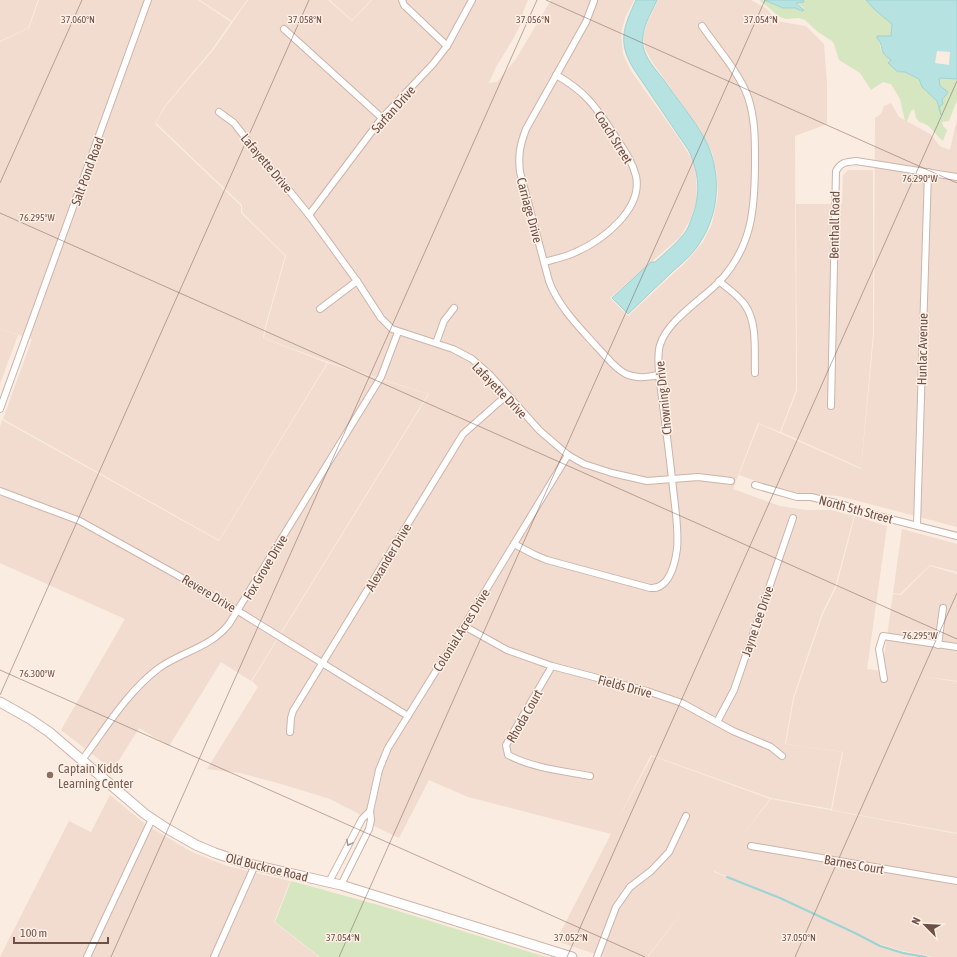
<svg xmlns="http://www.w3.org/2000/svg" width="957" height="957" viewBox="0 0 957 957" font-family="'Asap Condensed',sans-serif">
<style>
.residential{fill:#f1dccf}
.green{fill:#d6e6c0}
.water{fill:#b6e2e1;stroke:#9dd3d3}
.pier{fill:#faece0}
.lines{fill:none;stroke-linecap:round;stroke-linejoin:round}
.stream{stroke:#9dd3d3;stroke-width:2}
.minor-casing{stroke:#ccb4ab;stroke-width:8}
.secondary-casing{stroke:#cfb3a8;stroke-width:11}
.minor{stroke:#fff;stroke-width:6}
.secondary{stroke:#fff;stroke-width:9}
.oneway{stroke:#a99692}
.ticks{fill:none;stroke:#6f5049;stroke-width:1;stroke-opacity:0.45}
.education-dot{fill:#8d6e63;stroke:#fef0e5;stroke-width:1.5}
.labels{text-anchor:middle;stroke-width:3;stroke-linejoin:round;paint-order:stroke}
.street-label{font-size:13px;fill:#6f5049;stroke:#fef0e5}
.education-label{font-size:13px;fill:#785e54;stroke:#fef0e5;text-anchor:start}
.ticks-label{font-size:10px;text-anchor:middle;fill:#6f5049;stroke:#fef0e5;stroke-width:3;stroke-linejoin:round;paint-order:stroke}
</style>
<rect width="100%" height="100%" fill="#faece0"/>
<g class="residential">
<path d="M 0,0 L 38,0 L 28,28 L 0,41 Z"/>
<path d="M 39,0 L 198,0 L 231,22 L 213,48 L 164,107 L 155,124 L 241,206 L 241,213 L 285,256 L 265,327 L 263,338 L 327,363 L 219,540 L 3,419 L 32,339 L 0,329 L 0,42 L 29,28 Z"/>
<path d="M 200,0 L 247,0 L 232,21 Z"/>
<path d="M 248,0 L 328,0 L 352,21 L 372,0 L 528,0 L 523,12 L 523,20 L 513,39 L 496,67 L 489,83 L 497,82 L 516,59 L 551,0 L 634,0 L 625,18 L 621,33 L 623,54 L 631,71 L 678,137 L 694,163 L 696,176 L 697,200 L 690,220 L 680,237 L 610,298 L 628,316 L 686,262 L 703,242 L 712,224 L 718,195 L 717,174 L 712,152 L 700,130 L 653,63 L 645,49 L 643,37 L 647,24 L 658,0 L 751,0 L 767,9 L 776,21 L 806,26 L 824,44 L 827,84 L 827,124 L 795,136 L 796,390 L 780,432 L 758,423 L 733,489 L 780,506 L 806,510 L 831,510 L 854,516 L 835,587 L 822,613 L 793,698 L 785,744 L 842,752 L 831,809 L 771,798 L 651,755 L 615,825 L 652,756 L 770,799 L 737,842 L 771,799 L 957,834 L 957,957 L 933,957 L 899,950 L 871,941 L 793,903 L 714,871 L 714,872 L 793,903 L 871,941 L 898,951 L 929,957 L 648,957 L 689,903 L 647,957 L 605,957 L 556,941 L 611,834 L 468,797 L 429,780 L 399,838 L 376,827 L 359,814 L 330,799 L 281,784 L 240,773 L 207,769 L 258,687 L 252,681 L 429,394 L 328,362 L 264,338 L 266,327 L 286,256 L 242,212 L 242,205 L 156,123 L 165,107 L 214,49 Z"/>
<path d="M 330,0 L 371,0 L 352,20 Z"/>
<path d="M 891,103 L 899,117 L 930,134 L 940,146 L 950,150 L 957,119 L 957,527 L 839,496 L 801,494 L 783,491 L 739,475 L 759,424 L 861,469 L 874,334 L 875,118 L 881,114 L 884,106 Z"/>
<path d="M 848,170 L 873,170 L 873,333 L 861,468 L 781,432 L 797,391 L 796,204 L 842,204 L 843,175 Z"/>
<path d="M 0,329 L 18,335 L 0,384 Z"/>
<path d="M 328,363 L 428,394 L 251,681 L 221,662 L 169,746 L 139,728 L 113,770 L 61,730 L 125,619 L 0,563 L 0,427 L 2,420 L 219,541 Z"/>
<path d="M 855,516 L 887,526 L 867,669 L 882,671 L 893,594 L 901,595 L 930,566 L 957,574 L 957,681 L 922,676 L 957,682 L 957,833 L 832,810 L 843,752 L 786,744 L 794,698 L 823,614 L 836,588 Z"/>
<path d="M 902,529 L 957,544 L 957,572 L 930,565 L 900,594 L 893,593 Z"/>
<path d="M 110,795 L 145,824 L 190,851 L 227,866 L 290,881 L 274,922 L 319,957 L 0,957 L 69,821 L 91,832 Z"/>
</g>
<g class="green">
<path d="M 759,0 C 769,0 775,6 784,8 C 791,9 794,7 802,11 L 804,8 L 796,2 L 803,0 L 866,0 L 874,9 L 892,24 L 891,36 L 879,41 L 881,50 L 891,61 L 899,73 L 905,72 L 919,79 L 922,87 L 937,101 L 939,108 L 944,96 L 947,93 L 940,86 L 939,79 L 941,78 L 957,79 L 957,100 L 949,121 L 942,122 L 943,126 L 947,130 L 943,141 C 933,133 932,125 919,122 L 916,118 L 914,109 L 911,111 L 907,121 L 905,121 L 900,99 L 891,84 L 883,82 L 871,90 L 860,73 L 839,60 L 834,44 L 832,41 L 818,32 L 805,20 L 799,18 L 786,19 L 778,16 L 768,7 Z"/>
<path d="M 291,881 L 382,906 L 546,957 L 320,957 L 275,922 Z"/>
</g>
<g class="water">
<path d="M 636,0 L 657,0 C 651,14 640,30 643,46 C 645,58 656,70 663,79 C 677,99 693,118 705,139 C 722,172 720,213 699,244 C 692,255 682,263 672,272 C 657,286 643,300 628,314 L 612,298 L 651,262 L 655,262 C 665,253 676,244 684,234 C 688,229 690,223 692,217 C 701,194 699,173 689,151 L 635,71 C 617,43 623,28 636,0 Z"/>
<path d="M 764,0 L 803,0 L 804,2 L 796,3 L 804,10 L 802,11 L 795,8 L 783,8 Z"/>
<path d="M 866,0 L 957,0 L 957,79 L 941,78 L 939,79 L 940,86 L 948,92 L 942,100 L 943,104 L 939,107 L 941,115 L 937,101 L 922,87 L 919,79 L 905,72 L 898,72 L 888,63 L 891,60 C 878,52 885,47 877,38 L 877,36 L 891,36 L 892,24 L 874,9 Z"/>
</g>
<path class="pier" d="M 937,51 L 950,52 L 949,65 L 935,63 Z"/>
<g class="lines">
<path class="stream" d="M 727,877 L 780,898 L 855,933 L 880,946 L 903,953 L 926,957"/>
<defs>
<g id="minor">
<path d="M 402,0 L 404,5 L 447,46"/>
<path d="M 594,1 L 586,22 L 526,129 C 520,145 518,155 520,172 L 549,281 C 558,306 579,327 597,347 C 606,356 615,369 626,374 C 637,379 648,377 659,375"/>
<path d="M 284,29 L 382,118"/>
<path d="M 219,112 L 234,123 L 268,167 L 288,189 L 309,215 L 357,281 L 381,318 L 392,329 L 453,349 L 472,359 L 490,375 L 540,431 L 568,455 L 584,464 L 612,473 L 647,481 L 698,477 L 731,481"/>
<path d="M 309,215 L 382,118 L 433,64 L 447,46 L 472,0"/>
<path d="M 544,262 C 555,259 566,257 576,252 C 603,240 643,209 636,176 C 632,160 622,147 613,133 C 596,107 585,91 556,75"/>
<path d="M 719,281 C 727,288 739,296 745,305 C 758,324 754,351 755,373"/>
<path d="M 320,309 L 357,281"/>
<path d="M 436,343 L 444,321 L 454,308"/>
<path d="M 831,406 L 836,171 C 841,162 846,162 856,161 L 957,177"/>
<path d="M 0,409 L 148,0"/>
<path d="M 755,485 L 797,497 L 811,497 L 844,505 L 863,512 L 957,536"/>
<path d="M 0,491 L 80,521 L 177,575 L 238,611 L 408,716"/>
<path d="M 917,525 L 928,172"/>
<path d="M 514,544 L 535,555 L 547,560 L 650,588 C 669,590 675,564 677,549 C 679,529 675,508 673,488 C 669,450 664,413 659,375 C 659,366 657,355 660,345 C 667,321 701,300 719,282 C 753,246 755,207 755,160 C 755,139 755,118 748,97 C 739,72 717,48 702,26"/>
<path d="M 464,626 L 507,650 L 552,666 L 647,691 L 682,703 L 733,731 L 771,747 L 782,756"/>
<path d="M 938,645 L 943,608"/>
<path d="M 552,666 L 506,745 L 508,755 C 533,768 562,771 590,776"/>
<path d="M 884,679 L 879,649 L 883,636 L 957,647"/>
<path d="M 717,722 L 734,690 L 793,518"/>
<path d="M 290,732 L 291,718 L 293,711 L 463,434 L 507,395"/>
<path d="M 82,760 C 106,728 127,692 159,668 C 183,651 210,648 229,624 L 381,377 L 398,332"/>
<path d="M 751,846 L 957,881"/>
<path d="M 329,882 L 362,819 L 370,811"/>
<path d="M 341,885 L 369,829 L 371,820 L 370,811 L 379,770 L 388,748 L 464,626 L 568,455"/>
<path d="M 87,957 L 152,819"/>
<path d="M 214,957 L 255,865"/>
<path d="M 597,957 L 616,907 L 630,887 L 651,871 L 669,852 L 686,816"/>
</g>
<path id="secondary" d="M 0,702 L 30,719 L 49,732 L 145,814 L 166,828 L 196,845 L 215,853 L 245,863 L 341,885 L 572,957"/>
</defs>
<use href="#minor" class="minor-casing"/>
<use href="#secondary" class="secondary-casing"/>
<use href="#minor" class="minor"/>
<use href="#secondary" class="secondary"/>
</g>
<defs><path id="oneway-chevron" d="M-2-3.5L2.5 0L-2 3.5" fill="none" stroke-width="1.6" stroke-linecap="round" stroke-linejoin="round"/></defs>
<use class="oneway" href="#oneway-chevron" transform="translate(349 843) rotate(118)"/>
<path class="ticks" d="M 546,0 L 957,183M 0,183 L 82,0M 0,213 L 957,639M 0,670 L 645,957M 0,695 L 309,0M 111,957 L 537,0M 339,957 L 765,0M 567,957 L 957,81M 795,957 L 957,593"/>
<circle class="education-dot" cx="50" cy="775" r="4"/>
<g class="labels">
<g class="street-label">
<text transform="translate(393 109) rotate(-48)" y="5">Sarfan Drive</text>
<text transform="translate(614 137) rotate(58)" y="5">Coach Street</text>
<text transform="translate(267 163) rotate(50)" y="5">Lafayette Drive</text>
<text transform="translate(87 171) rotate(-70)" y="5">Salt Pond Road</text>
<text transform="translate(530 210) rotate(75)" y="5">Carriage Drive</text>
<text transform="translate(834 225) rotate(-89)" y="5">Benthall Road</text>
<text transform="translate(922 349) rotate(-89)" y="5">Hunlac Avenue</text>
<text transform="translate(500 390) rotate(46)" y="5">Lafayette Drive</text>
<text transform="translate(663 398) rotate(-96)" y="5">Chowning Drive</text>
<text transform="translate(856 509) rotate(15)" y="5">North 5th Street</text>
<text transform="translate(388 557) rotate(-59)" y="5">Alexander Drive</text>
<text transform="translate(265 567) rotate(-59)" y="5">Fox Grove Drive</text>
<text transform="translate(209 593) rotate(31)" y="5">Revere Drive</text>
<text transform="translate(757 621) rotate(-71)" y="5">Jayne Lee Drive</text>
<text transform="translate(461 630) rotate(-58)" y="5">Colonial Acres Drive</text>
<text transform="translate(625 686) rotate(15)" y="5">Fields Drive</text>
<text transform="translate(524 716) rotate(-60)" y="5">Rhoda Court</text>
<text transform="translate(854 864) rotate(10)" y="5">Barnes Court</text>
<text transform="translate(267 867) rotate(14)" y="5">Old Buckroe Road</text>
</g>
<g class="education-label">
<text x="58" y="773">Captain Kidds<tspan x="58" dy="15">Learning Center</tspan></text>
</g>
</g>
<g class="ticks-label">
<text x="305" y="23">37.058°N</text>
<text x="533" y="23">37.056°N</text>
<text x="761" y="23">37.054°N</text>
<text x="78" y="23">37.060°N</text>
<text x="920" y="182">76.290°W</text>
<text x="37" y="221">76.295°W</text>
<text x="920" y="639">76.295°W</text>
<text x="37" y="677">76.300°W</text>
<text x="343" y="941">37.054°N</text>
<text x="571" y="941">37.052°N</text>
<text x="799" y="941">37.050°N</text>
</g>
<g transform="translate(925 925) rotate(294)" stroke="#fef0e5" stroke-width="3" paint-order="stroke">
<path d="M0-3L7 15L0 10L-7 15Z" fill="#6f5049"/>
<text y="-6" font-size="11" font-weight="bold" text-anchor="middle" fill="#6f5049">N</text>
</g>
<path d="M14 937v6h94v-6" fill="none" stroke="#6f5049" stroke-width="2"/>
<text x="20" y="937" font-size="12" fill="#6f5049" stroke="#fef0e5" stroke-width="3" paint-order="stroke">100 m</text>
</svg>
